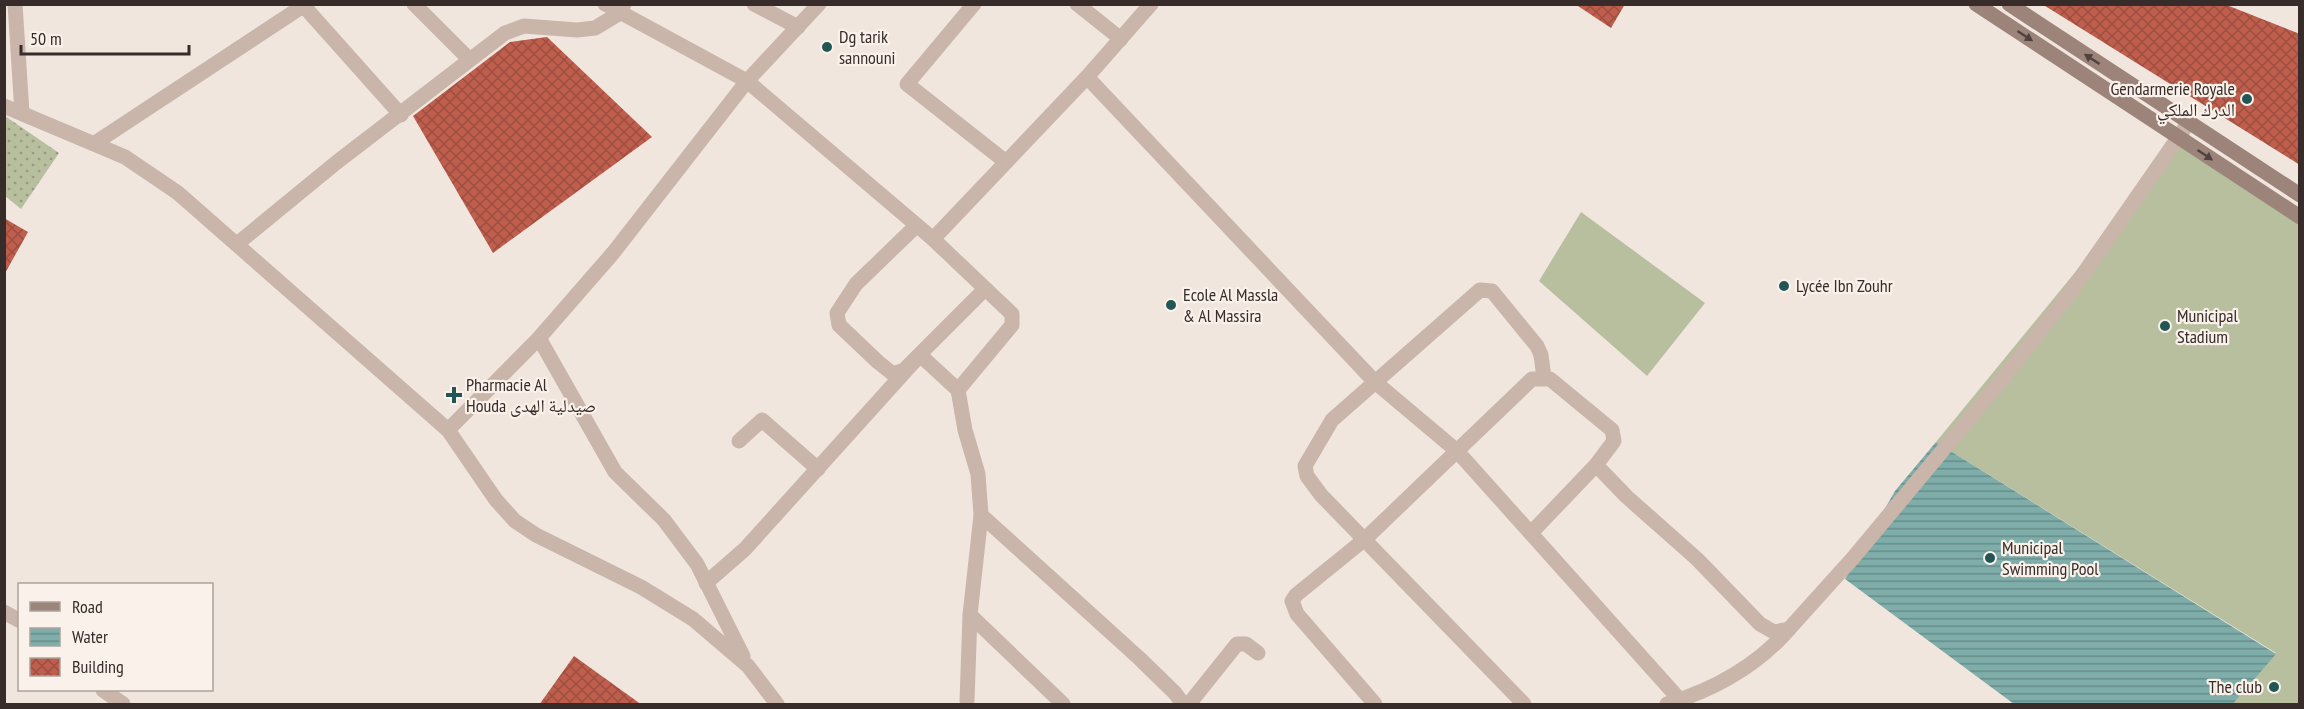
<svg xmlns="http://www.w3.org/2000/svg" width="2304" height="709" viewBox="0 0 2304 709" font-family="'PT Sans Narrow','Noto Naskh Arabic',sans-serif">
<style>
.grass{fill:url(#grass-dots)}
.pitch{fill:#b7bf9e}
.water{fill:url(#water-rules)}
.building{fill:url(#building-cross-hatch)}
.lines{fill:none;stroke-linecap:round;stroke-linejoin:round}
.minor{stroke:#c9b5aa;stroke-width:15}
.secondary{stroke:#9c847b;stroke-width:15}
.oneway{fill:#50423e}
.poi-dot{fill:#215654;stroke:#f9f1ea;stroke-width:2}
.labels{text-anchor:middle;stroke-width:4.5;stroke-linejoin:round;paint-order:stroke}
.poi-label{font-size:18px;fill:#372c29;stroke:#f9f1ea;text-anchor:start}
</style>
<defs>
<pattern id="grass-dots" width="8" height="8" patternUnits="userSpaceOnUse" patternTransform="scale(1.5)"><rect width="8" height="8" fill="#b7bf9e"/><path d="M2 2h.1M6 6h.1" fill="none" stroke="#969b81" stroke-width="1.8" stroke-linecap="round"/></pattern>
<pattern id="water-rules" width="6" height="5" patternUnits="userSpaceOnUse" patternTransform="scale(1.5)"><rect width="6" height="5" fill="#7eadaa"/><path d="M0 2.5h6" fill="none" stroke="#688d8a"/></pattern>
<pattern id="building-cross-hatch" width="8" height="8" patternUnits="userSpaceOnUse" patternTransform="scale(1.5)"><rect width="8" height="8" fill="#bf5e4d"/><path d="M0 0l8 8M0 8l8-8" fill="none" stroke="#9c4e40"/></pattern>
</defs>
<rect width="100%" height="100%" fill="#f1e6de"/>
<path class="grass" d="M 5,116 L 59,153 L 21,209 L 5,196 Z"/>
<g class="pitch">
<path d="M 2186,137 L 2299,209 L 2299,704 L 2233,704 L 2276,653 L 1936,442 Z"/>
<path d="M 1581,212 L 1705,303 L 1647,376 L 1539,281 Z"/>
</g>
<path class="water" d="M 1936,442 L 2276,654 L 2233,704 L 2014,704 L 1845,579 L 1895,491 Z"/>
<g class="building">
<path d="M 1575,4 L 1625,4 L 1611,28 Z"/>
<path d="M 2042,4 L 2224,4 L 2300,34 L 2300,165 Z"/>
<path d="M 547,37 L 652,137 L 493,253 L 413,116 L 510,42 Z"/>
<path d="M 4,218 L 28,232 L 4,275 Z"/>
<path d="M 574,656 L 642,705 L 539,705 Z"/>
</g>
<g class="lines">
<g class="minor">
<path d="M 15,4 L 22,113"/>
<path d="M 302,4 L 401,115"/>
<path d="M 414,4 L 469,59"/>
<path d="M 605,4 L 747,81 L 933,239 L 1012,314 L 1012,325 L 958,390 L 965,430 L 978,474 L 981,515 L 970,615 L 967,701"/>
<path d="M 754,4 L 798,27"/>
<path d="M 974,4 L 907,84 L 1006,162"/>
<path d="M 1077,4 L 1121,39"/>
<path d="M 1087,77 L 1375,382 L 1457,451 L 1680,700"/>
<path d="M 4,106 L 125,157 L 178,193 L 448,430"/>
<path d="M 95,143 L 306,4"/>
<path d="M 916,226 L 856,284 L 837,313 L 839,325 L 878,362 L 893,374 L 904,370 L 985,289"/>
<path d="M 933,239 L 1087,77 L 1151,4"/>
<path d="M 237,244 L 337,162 L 505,33 L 524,26 L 577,30 L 595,28 L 620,13 L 624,4"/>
<path d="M 539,338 L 615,472 L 664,520 L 697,564 L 743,656"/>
<path d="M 739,441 L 762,420 L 818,469"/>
<path d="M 981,515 L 1139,658 L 1175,693 L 1183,704"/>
<path d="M 1531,533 L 1596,465"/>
<path d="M 706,583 L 745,549 L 920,355 L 958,390"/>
<path d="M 4,612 L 20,621"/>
<path d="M 970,615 L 1063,704"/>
<path d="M 103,690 L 123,704"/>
<path d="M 777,704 L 748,666 L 693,619 L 641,587 L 536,535 L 515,521 L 496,500 L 448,430 L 539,338 L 613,253 L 747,81 L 819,4"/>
<path d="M 1189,704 L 1237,644 L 1246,644 L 1258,653"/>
<path d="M 1375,704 L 1297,614 L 1292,601 L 1296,595 L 1365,539 L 1532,379 L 1550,379 L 1612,430 L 1614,441 L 1596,465 L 1627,497 L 1697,559 L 1760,624 L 1774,632 L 1789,629 L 1853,558 L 2003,378 L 2070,293 L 2189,122"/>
<path d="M 1524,704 L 1321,495 L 1307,476 L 1305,466 L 1332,420 L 1480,290 L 1492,291 L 1537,346 L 1541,355 L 1544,378"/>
<path d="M 1667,704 C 1713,690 1757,666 1789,629"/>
</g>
<g class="secondary">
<path d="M 1976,4 L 2300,217"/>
<path d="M 2009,4 L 2300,195"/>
</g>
</g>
<defs><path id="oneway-solid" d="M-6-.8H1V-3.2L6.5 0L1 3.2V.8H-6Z" transform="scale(1.5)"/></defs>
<g class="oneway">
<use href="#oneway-solid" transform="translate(2025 36) rotate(33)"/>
<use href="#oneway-solid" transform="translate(2092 59) rotate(-147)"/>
<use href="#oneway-solid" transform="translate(2205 155) rotate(34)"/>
</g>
<g class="poi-dot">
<circle cx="827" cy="47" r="6"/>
<circle cx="2247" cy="99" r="6"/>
<circle cx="1784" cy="286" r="6"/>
<circle cx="1171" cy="305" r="6"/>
<circle cx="2165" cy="326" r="6"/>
<path d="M451 386h6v6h6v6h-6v6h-6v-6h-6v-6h6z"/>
<circle cx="1990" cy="558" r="6"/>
<circle cx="2274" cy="687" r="6"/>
</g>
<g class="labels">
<g class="poi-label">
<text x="839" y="43">Dg tarik<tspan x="839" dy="21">sannouni</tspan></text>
<text x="2235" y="95" text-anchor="end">Gendarmerie Royale<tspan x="2235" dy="21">الدرك الملكي</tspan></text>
<text x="1796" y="292">Lycée Ibn Zouhr</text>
<text x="1183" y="301">Ecole Al Massla<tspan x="1183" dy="21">&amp; Al Massira</tspan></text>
<text x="2177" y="322">Municipal<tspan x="2177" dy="21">Stadium</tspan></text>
<text x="466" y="391">Pharmacie Al<tspan x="466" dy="21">Houda صيدلية الهدى</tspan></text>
<text x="2002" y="554">Municipal<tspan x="2002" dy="21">Swimming Pool</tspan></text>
<text x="2262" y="693" text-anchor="end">The club</text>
</g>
</g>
<rect width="2304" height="709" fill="none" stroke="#372c29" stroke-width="12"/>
<rect x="18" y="583" width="195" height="108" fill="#f9f1ea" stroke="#aba29d" stroke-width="1.5"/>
<rect x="30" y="602" width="30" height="9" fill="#9c847b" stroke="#aba29d" stroke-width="1.5"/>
<text x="72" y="613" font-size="18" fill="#372c29">Road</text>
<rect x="30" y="628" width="30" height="18" fill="url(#water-rules)" stroke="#aba29d" stroke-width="1.5"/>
<text x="72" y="643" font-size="18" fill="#372c29">Water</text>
<rect x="30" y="658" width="30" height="18" fill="url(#building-cross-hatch)" stroke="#aba29d" stroke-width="1.5"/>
<text x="72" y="673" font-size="18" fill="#372c29">Building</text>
<path d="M21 45v9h168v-9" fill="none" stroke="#372c29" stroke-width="3"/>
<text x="30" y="45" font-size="18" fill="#372c29" stroke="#f9f1ea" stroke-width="4.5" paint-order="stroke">50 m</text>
</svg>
